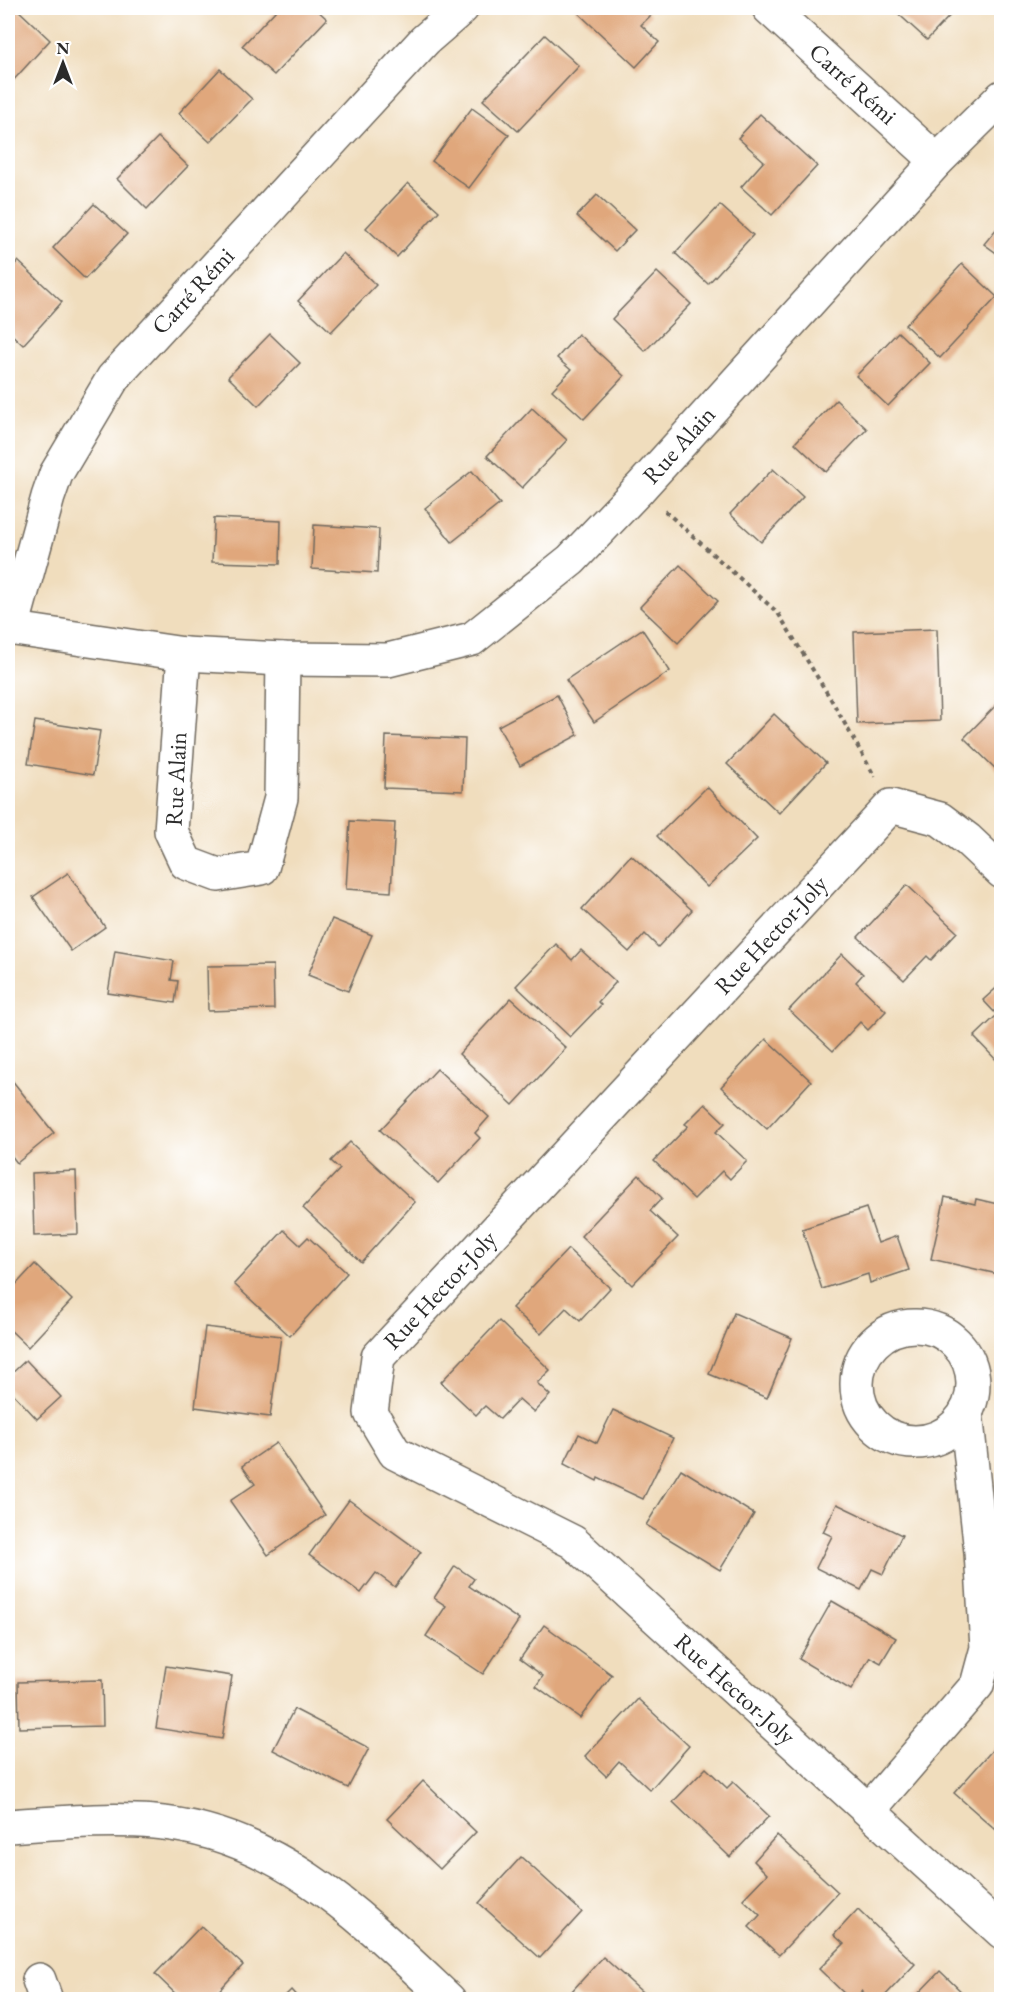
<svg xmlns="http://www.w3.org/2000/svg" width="1009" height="2007" viewBox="0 0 1009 2007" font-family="'EB Garamond',serif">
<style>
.building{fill:#e0a77c}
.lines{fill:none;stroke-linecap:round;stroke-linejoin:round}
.minor-casing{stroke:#70695e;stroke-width:36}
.path{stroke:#70695e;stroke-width:4;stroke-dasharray:4.5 4.5;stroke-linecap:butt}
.minor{stroke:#fff;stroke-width:33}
.labels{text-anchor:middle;stroke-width:4.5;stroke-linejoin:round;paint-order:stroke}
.street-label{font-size:24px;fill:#2b2b2b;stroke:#fff}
</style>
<rect width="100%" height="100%" fill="#fff"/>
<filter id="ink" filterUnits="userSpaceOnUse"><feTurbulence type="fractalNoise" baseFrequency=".0167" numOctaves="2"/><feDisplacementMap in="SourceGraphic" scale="12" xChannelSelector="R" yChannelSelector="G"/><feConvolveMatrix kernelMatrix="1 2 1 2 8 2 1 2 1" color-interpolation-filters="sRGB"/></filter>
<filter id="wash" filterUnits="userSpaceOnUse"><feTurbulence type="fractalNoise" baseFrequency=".008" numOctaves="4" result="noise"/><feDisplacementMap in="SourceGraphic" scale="24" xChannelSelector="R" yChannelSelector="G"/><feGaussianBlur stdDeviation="1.35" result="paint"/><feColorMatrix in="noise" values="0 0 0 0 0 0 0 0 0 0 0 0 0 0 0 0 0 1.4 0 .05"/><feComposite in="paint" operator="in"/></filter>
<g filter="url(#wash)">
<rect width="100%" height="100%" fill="#f0ddbd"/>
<g id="blocks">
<g class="building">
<path d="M 8,8 L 16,8 L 50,40 L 10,84 L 8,82 Z"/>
<path d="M 278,8 L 315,8 L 327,19 L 274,75 L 242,46 Z"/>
<path d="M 577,8 L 643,8 L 651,15 L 641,25 L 659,42 L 636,67 L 575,10 Z"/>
<path d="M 892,8 L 957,8 L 927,40 Z"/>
<path d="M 545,35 L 579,66 L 518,131 L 483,100 Z"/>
<path d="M 220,69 L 252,99 L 210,142 L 179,113 Z"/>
<path d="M 472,108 L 509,135 L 469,188 L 432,161 Z"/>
<path d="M 760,114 L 817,166 L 772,215 L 741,187 L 764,161 L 738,138 Z"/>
<path d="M 158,137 L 188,166 L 147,209 L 117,179 Z"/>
<path d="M 408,183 L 439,211 L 397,257 L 366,228 Z"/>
<path d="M 597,195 L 635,230 L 615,251 L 577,216 Z"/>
<path d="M 94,204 L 127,234 L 85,279 L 53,248 Z"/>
<path d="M 720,205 L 753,235 L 708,284 L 675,253 Z"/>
<path d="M 1002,222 L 1002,257 L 984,244 Z"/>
<path d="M 343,253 L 376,285 L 331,332 L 298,301 Z"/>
<path d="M 18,261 L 62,302 L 23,345 L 8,331 L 8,299 L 12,294 L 8,289 L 8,272 Z"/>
<path d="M 962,264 L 997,297 L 940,358 L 905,325 Z"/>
<path d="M 657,272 L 691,304 L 645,351 L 612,319 Z"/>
<path d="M 898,332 L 930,363 L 888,406 L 856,376 Z"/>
<path d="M 270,334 L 300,363 L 258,406 L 228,377 Z"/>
<path d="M 578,334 L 624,376 L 584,419 L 552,390 L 571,370 L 557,358 Z"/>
<path d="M 836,400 L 867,429 L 826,472 L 795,443 Z"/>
<path d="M 532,408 L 567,440 L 522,488 L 487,456 Z"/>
<path d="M 773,469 L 803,497 L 761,542 L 730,514 Z"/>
<path d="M 472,471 L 500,504 L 452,542 L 425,508 Z"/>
<path d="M 214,518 L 281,521 L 280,564 L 212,562 Z"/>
<path d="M 314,525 L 379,529 L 377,573 L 312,569 Z"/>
<path d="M 680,565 L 718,601 L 678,643 L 640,607 Z"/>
<path d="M 642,629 L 670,671 L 594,722 L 566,680 Z"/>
<path d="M 937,629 L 940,721 L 857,724 L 854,632 Z"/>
<path d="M 557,695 L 578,735 L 520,766 L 498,726 Z"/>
<path d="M 1002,699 L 1002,775 L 964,738 Z"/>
<path d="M 774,714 L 826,763 L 779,813 L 727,764 Z"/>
<path d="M 35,721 L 100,731 L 93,775 L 28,764 Z"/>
<path d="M 386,736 L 465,739 L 463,791 L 384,788 Z"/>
<path d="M 707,787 L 757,839 L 707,887 L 657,836 Z"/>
<path d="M 350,821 L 395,823 L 391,892 L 346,889 Z"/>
<path d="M 631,855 L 692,910 L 658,947 L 645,934 L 629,952 L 582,909 Z"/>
<path d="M 68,873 L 105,927 L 71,951 L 33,897 Z"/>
<path d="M 907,885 L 957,932 L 931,960 L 927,956 L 904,980 L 858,937 Z"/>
<path d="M 332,919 L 372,935 L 348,991 L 308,975 Z"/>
<path d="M 556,944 L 572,960 L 581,950 L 616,982 L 598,1002 L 601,1005 L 570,1037 L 516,986 Z"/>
<path d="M 115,951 L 174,961 L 171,980 L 178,981 L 175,1003 L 108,993 Z"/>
<path d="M 842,954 L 863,974 L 856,982 L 886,1011 L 868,1030 L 860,1022 L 833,1051 L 789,1010 Z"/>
<path d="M 273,965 L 274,1009 L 208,1011 L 207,966 Z"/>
<path d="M 1002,983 L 1002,1066 L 974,1037 L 997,1015 L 983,1000 Z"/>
<path d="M 511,998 L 566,1048 L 513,1105 L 459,1054 Z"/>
<path d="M 766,1039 L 811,1081 L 767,1129 L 721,1087 Z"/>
<path d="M 437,1069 L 489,1117 L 475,1133 L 480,1138 L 438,1183 L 380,1130 Z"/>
<path d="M 11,1079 L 54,1133 L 17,1163 L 8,1151 L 8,1081 Z"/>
<path d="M 705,1104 L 725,1123 L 716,1132 L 747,1161 L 730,1179 L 722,1171 L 694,1199 L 654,1161 L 688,1126 L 685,1124 Z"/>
<path d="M 350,1142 L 415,1202 L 361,1262 L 303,1208 L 340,1169 L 331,1161 Z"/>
<path d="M 76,1171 L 78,1234 L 34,1236 L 32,1173 Z"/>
<path d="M 639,1175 L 662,1198 L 650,1211 L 678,1237 L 632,1285 L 581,1236 Z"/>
<path d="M 945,1197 L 975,1204 L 976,1199 L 1002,1205 L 1002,1275 L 931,1259 Z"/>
<path d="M 866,1208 L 878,1243 L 897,1236 L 909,1270 L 870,1283 L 868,1274 L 822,1289 L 802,1229 Z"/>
<path d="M 284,1230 L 300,1245 L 308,1237 L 347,1273 L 290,1336 L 234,1284 Z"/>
<path d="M 568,1249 L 610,1288 L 580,1321 L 566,1308 L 541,1334 L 512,1308 Z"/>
<path d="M 35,1264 L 72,1300 L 28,1347 L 8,1328 L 8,1293 Z"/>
<path d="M 734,1313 L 792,1338 L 767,1398 L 709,1374 Z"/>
<path d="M 499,1321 L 550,1370 L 537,1383 L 550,1395 L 534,1412 L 519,1399 L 500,1419 L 485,1406 L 476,1415 L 441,1382 Z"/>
<path d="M 205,1327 L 281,1336 L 270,1417 L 195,1407 Z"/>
<path d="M 26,1360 L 61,1397 L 37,1419 L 8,1388 L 8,1377 Z"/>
<path d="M 613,1410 L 673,1438 L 643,1499 L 598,1478 L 597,1481 L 564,1464 L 579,1434 L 597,1443 Z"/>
<path d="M 276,1443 L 325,1515 L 268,1555 L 230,1501 L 255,1484 L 242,1466 Z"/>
<path d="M 681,1469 L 754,1514 L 720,1570 L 646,1525 Z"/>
<path d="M 349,1500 L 421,1552 L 395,1587 L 376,1573 L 361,1593 L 309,1555 Z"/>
<path d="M 837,1504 L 902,1535 L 883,1574 L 872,1569 L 861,1590 L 816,1568 L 832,1536 L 823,1532 Z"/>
<path d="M 455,1566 L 474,1579 L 469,1586 L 519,1620 L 483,1674 L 426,1636 L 446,1606 L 434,1598 Z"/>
<path d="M 832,1601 L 896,1638 L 881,1663 L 870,1657 L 851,1690 L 799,1659 Z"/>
<path d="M 544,1625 L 612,1675 L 580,1718 L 536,1686 L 543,1676 L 520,1659 Z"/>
<path d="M 166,1666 L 232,1676 L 222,1739 L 156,1728 Z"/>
<path d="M 102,1680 L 103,1726 L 19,1728 L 18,1682 Z"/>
<path d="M 638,1699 L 689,1746 L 650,1790 L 619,1761 L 606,1776 L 585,1756 Z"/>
<path d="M 294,1709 L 369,1748 L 348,1788 L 273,1750 Z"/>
<path d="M 996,1746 L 1002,1751 L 1002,1835 L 954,1793 Z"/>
<path d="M 706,1768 L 727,1788 L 733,1782 L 769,1816 L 730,1857 L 673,1802 Z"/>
<path d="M 423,1781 L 476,1832 L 440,1869 L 387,1819 Z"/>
<path d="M 777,1835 L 838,1892 L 779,1955 L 749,1927 L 760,1915 L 743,1899 L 767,1874 L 754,1861 Z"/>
<path d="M 521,1857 L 582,1912 L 540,1958 L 479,1903 Z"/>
<path d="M 858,1909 L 915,1964 L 881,2000 L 870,2000 L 862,1991 L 854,2000 L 851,2000 L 819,1969 L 844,1944 L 834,1935 Z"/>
<path d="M 201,1926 L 243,1965 L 210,2000 L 182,2000 L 155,1974 Z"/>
<path d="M 603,1957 L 651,2000 L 582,2000 L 572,1991 Z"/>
<path d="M 940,1971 L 970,2000 L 914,1998 Z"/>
<path d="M 291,1990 L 300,2000 L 281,2000 Z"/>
</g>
</g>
</g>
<g filter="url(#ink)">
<use href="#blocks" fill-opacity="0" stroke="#70695e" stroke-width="1.5"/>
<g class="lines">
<defs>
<g id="minor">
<path d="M 769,8 L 937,161"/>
<path d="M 8,628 L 184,654 L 283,659 L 388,660 L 472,639 L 571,560 L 640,488 L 937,161 L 1002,97"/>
<path d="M 12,628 L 48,497 L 56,474 L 113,378 L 425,40 L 462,8"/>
<path d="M 184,654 L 171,831 L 186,863 L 218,875 L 262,868 L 281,798 L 283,659"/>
<path d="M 1002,872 L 968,840 L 940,819 L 891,806 L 378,1357 L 371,1413 L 395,1453 L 573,1542 L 1002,1932"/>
<circle cx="915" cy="1384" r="58"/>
<path d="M 869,1810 L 977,1685 L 987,1648 L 981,1552 L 966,1412"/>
<path d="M 8,1826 C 56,1823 106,1818 154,1822 C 278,1832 363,1919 449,2000"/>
<path d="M 39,1980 L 46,2000"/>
</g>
</defs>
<use href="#minor" class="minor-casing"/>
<path class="path" d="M 665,511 L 778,613 L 832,701 L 875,777"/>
<use href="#minor" class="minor"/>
</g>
</g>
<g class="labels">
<g class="street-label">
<text transform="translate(853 84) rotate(42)" y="8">Carré Rémi</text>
<text transform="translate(193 291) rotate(-47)" y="8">Carré Rémi</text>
<text transform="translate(679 445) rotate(-48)" y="8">Rue Alain</text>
<text transform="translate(176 779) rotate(-87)" y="8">Rue Alain</text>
<text transform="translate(771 935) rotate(-47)" y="8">Rue Hector-Joly</text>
<text transform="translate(440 1290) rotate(-47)" y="8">Rue Hector-Joly</text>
<text transform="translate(735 1689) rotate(42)" y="8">Rue Hector-Joly</text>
</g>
</g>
<rect width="1009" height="2007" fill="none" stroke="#fff" stroke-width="30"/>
<g transform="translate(63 63)" stroke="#ffffff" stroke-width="4.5" paint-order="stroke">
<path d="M0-4.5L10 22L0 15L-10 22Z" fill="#2b2b2b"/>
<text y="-9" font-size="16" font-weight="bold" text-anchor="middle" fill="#2b2b2b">N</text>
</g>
</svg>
